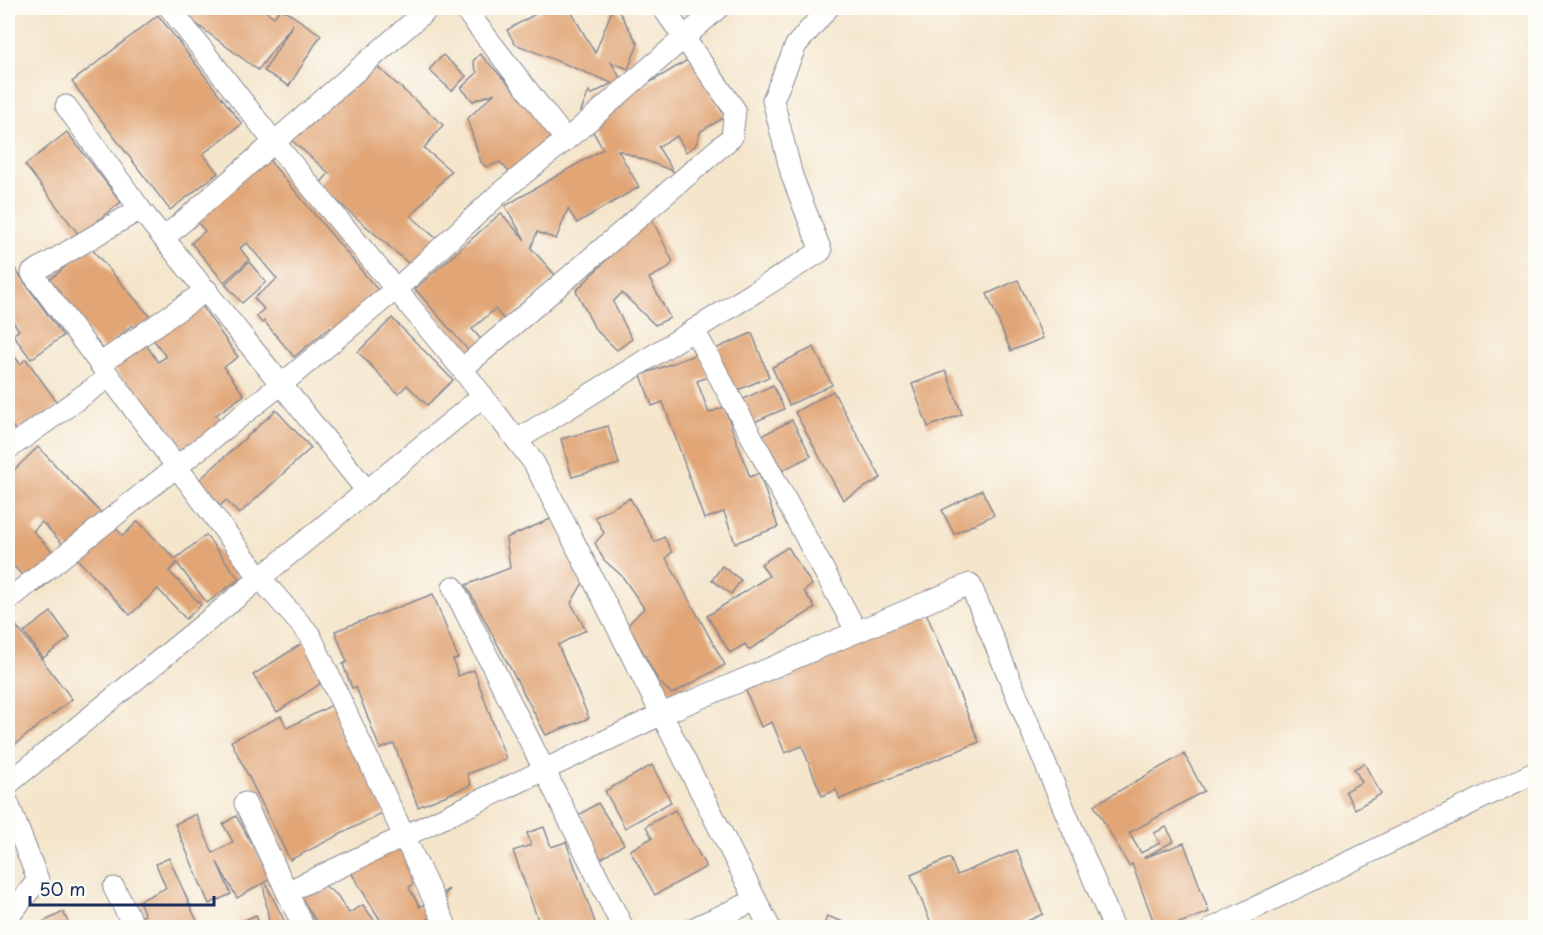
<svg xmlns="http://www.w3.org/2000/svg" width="1543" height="935" viewBox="0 0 1543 935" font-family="'Playpen Sans',sans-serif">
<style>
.building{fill:#e1a576}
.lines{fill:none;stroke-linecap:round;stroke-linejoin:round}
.minor-casing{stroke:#888a94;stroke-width:23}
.minor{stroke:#fff;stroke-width:21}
</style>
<rect width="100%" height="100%" fill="#fdfcf7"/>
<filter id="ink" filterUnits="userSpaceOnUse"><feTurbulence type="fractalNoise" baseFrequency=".0167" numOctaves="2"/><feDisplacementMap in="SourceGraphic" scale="12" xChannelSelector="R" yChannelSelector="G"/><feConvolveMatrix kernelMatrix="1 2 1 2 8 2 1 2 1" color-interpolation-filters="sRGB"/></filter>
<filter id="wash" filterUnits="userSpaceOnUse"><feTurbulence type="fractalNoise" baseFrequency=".008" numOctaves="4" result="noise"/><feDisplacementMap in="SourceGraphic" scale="24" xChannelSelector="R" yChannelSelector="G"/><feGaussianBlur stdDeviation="1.35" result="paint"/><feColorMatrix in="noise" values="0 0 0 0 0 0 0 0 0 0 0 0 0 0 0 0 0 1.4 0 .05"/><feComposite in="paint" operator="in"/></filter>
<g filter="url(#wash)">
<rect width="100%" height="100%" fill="#f4e5cb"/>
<g id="blocks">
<g class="building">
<path d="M 175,8 L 261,8 L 274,17 L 281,8 L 321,35 L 289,86 L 264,71 L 293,24 L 258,70 Z"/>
<path d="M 546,8 L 569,8 L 595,53 L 613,8 L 617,8 L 638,44 L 628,69 L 611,62 L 627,89 L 634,92 L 691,58 L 725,117 L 701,131 L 695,146 L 686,152 L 677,136 L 658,147 L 673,171 L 618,150 L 639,187 L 577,223 L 568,209 L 556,239 L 537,232 L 531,248 L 556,276 L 505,321 L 495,309 L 472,329 L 487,346 L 474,357 L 415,289 L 501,213 L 525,240 L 505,206 L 603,149 L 581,111 L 589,91 L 591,95 L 612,83 L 515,44 L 507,30 Z"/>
<path d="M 158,15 L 242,124 L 203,154 L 218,173 L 170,210 L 72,82 Z"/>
<path d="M 363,54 L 443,125 L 424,148 L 451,171 L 411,216 L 439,241 L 415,269 L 319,185 L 329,173 L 290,139 Z"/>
<path d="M 480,54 L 567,146 L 512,175 L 500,162 L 486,167 L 481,162 L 467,119 L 495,93 L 473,101 L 461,88 L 477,73 L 473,61 Z"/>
<path d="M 443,55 L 466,76 L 452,91 L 429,70 Z"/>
<path d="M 67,132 L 121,202 L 79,235 L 25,165 Z"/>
<path d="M 265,155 L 387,301 L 341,340 L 330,327 L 294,357 L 264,321 L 262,323 L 256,316 L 264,309 L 254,298 L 277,279 L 247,243 L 240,248 L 249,260 L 224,282 L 191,243 L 205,231 L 197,222 Z"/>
<path d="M 650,215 L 673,262 L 667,269 L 649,278 L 670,318 L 655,325 L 622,293 L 613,302 L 632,339 L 617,350 L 595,329 L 576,291 Z"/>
<path d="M 89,246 L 155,322 L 140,334 L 132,325 L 104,350 L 46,283 Z"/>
<path d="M 8,259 L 63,336 L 31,359 L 13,335 L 19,330 L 11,319 L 8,322 Z"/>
<path d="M 249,262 L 266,282 L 242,303 L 225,284 Z"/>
<path d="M 1018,280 L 1043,338 L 1011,351 L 987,294 Z"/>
<path d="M 201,305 L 238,357 L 224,367 L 244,395 L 216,415 L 232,437 L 187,469 L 110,361 L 142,339 L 158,362 L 166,357 L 153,339 Z"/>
<path d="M 392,318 L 453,380 L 427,405 L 407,385 L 398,394 L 358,352 Z"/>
<path d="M 752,333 L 769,377 L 733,392 L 715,349 Z"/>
<path d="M 8,347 L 20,364 L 26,359 L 59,405 L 18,434 L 8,420 Z"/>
<path d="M 814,347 L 832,385 L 789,405 L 772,367 Z"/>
<path d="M 700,353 L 709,377 L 697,381 L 709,413 L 724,407 L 750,477 L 759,473 L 778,527 L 735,543 L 724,512 L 704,519 L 663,402 L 652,406 L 641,375 Z"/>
<path d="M 946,371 L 962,414 L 928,427 L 912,384 Z"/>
<path d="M 773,385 L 784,409 L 752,423 L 741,400 Z"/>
<path d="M 833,391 L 881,478 L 843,500 L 795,412 Z"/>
<path d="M 276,410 L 311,448 L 239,514 L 226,500 L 218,508 L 196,483 Z"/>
<path d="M 792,420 L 811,456 L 777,473 L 759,437 Z"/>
<path d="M 608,426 L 619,464 L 572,477 L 561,439 Z"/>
<path d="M 38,447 L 123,536 L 138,521 L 175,559 L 206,535 L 239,579 L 207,603 L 177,563 L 169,571 L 201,605 L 186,619 L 158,589 L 130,615 L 42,522 L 33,531 L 66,566 L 38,592 L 8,560 L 8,476 Z"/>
<path d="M 982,490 L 994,515 L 954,534 L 942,510 Z"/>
<path d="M 630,498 L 655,542 L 664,537 L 672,552 L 666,558 L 725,665 L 672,694 L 659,682 L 628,625 L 644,608 L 622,576 L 604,560 L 595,543 L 604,533 L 595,517 Z"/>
<path d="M 553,518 L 584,581 L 571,603 L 586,630 L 558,645 L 589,718 L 546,735 L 466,585 L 510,568 L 506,538 Z"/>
<path d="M 788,547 L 812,585 L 804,591 L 815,608 L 749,650 L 745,644 L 730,653 L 707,616 L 769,576 L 761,564 Z"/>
<path d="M 722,566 L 741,580 L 731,594 L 712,580 Z"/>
<path d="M 433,594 L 458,658 L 453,660 L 458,676 L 474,670 L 506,759 L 467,774 L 471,785 L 418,807 L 394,744 L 380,749 L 356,687 L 352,688 L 343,664 L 347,662 L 335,631 Z"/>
<path d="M 923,605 L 979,742 L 840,799 L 836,790 L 822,796 L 802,746 L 785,753 L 772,722 L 761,727 L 741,679 Z"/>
<path d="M 51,612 L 70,638 L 43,658 L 24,632 Z"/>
<path d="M 8,615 L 72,699 L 8,750 Z"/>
<path d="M 304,642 L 326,677 L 319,681 L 320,684 L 277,712 L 253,675 Z"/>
<path d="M 336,703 L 384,812 L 290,860 L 231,741 L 281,716 L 287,728 Z"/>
<path d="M 1184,754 L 1204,791 L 1129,833 L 1141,853 L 1160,843 L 1154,833 L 1166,827 L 1174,841 L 1143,858 L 1184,843 L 1209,912 L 1166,928 L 1156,928 L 1132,864 L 1129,866 L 1094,805 Z"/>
<path d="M 1364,763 L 1381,794 L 1355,809 L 1345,791 L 1362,782 L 1354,769 Z"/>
<path d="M 652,765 L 671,802 L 625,828 L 605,791 Z"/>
<path d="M 598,803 L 624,844 L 601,859 L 574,818 Z"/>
<path d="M 675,810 L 706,867 L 655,895 L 630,850 L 652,838 L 646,826 Z"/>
<path d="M 196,814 L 213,853 L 233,842 L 223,824 L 236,816 L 271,878 L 265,882 L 288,928 L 270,928 L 263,883 L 237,898 L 217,862 L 231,894 L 209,904 L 175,824 Z"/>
<path d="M 544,827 L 551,847 L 566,842 L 597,928 L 541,928 L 513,851 L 531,845 L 527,833 Z"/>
<path d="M 396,840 L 418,876 L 409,888 L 420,907 L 449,889 L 428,919 L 435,928 L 385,928 L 349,869 Z"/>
<path d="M 1017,850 L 1043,914 L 1011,928 L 933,928 L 911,875 L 950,858 L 957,875 Z"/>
<path d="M 169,858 L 200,928 L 145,928 L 140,917 L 145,915 L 139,901 L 166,888 L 156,864 Z"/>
<path d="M 309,874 L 337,895 L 349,913 L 363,905 L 380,928 L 320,928 L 293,884 Z"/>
<path d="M 63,912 L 71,928 L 31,928 Z"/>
<path d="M 256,915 L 261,928 L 227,928 Z"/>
<path d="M 827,916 L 857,927 L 857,928 L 823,928 Z"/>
</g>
</g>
</g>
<g filter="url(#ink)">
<use href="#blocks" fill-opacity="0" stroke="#888a94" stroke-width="1.5"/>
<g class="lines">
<defs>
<g id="minor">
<path d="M 170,8 L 274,142 L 462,369 L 534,463 L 770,928"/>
<path d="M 464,8 L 566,140"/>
<path d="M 66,106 L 140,209"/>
<path d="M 164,238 L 429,8"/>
<path d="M 694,330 L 857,632"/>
<path d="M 100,364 L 207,290"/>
<path d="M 462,369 L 732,137 L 735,110 L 663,8"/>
<path d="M 517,440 L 821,251 L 792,176 L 773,100 L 796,45 L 828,8"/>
<path d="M 8,449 L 109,377"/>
<path d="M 367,491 L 140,209 L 32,273 L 260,578 L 310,635 L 447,928"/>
<path d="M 453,587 L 623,928"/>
<path d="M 8,600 L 289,378 L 403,283 L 501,192 L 578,130 L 718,8"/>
<path d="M 8,784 L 483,396"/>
<path d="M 8,803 L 38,880 L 8,917"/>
<path d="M 245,803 L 304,928"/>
<path d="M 114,888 L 135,928"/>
<path d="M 287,892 L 662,714 L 970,584 L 1114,928"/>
<path d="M 694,928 L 756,900"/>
<path d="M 1213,928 L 1536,772"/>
</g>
</defs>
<use href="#minor" class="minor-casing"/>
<use href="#minor" class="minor"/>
</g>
</g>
<rect width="1543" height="935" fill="none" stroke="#fdfcf7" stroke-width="30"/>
<path d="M30 896v9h184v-9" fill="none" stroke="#1b2f5e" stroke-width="3"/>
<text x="39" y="896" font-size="18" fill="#1b2f5e" stroke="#fdfcf7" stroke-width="4.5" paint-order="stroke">50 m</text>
</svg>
